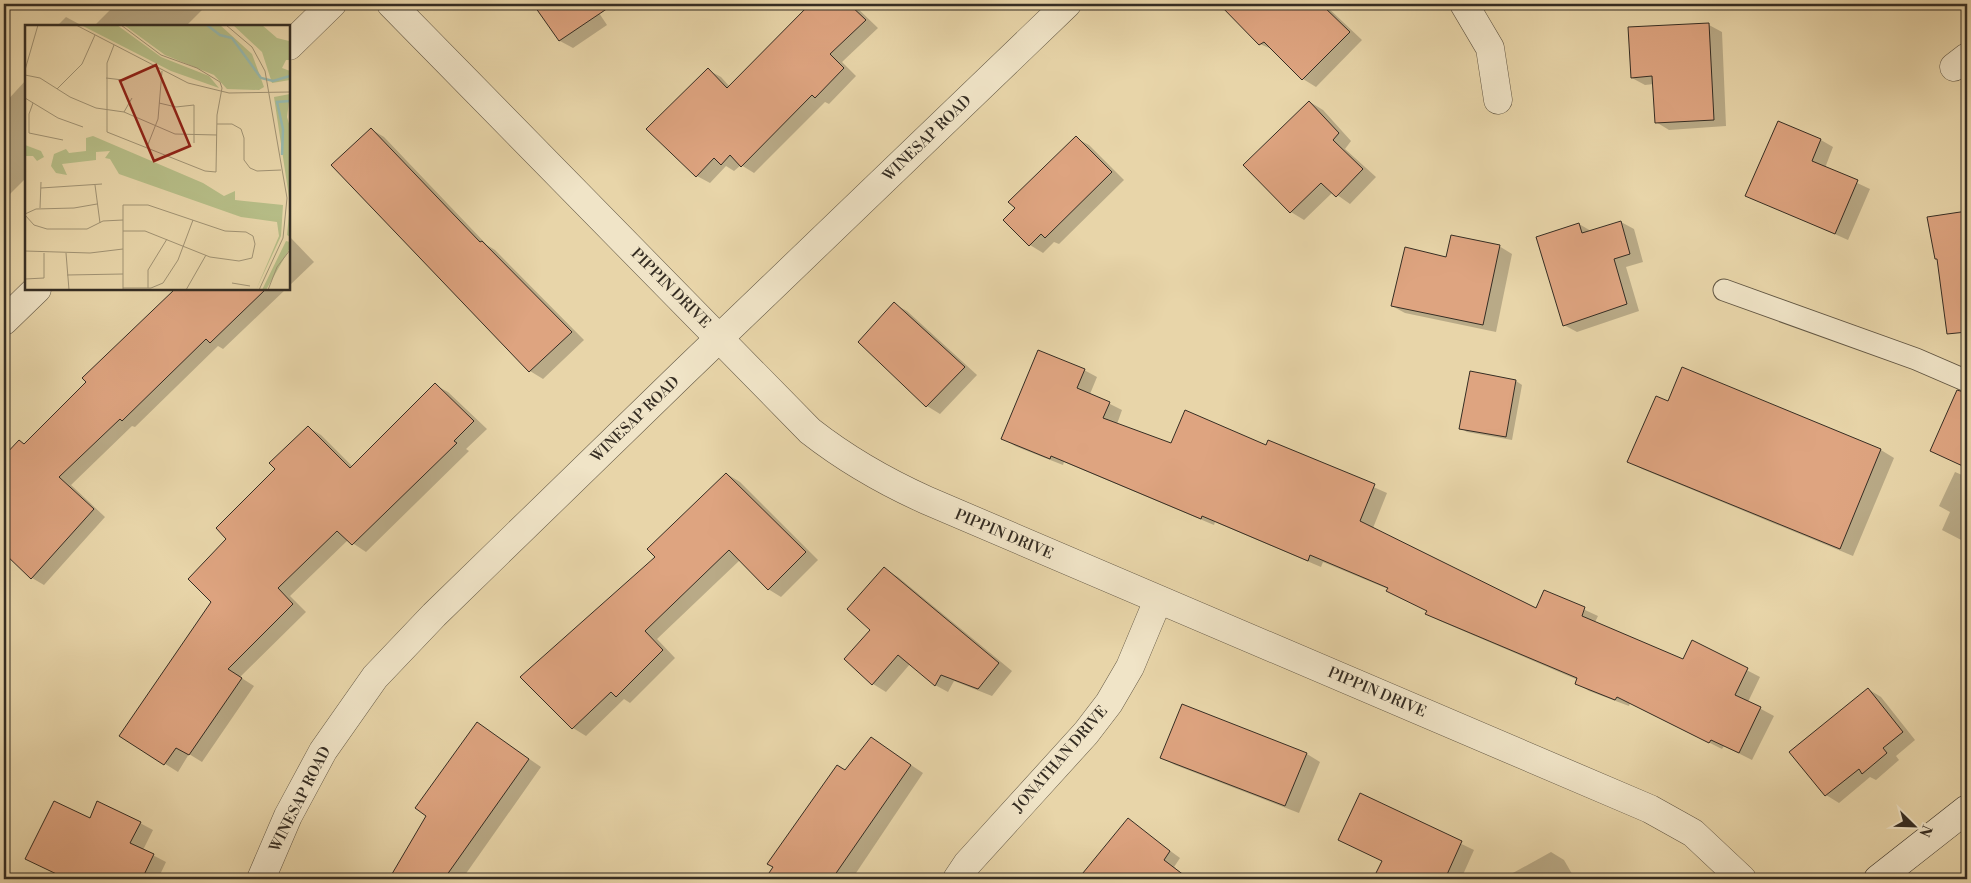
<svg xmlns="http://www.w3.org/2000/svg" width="1971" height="883" viewBox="0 0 1971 883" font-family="'Libre Bodoni',serif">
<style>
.shadow{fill:#0003}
.building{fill:#dea480;stroke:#352d23}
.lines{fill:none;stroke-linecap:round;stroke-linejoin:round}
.service-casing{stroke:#625744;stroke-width:23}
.minor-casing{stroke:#625744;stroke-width:29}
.secondary-casing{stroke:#352d23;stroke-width:29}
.service{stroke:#f0e4c7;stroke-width:21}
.minor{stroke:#f0e4c7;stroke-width:28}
.secondary{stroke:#f0e4c7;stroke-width:28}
.labels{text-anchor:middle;stroke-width:4;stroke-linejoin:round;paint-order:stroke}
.street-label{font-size:15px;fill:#352d23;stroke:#f0e4c7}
.inset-river{fill:none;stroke:#97b8ad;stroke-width:2.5}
.inset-road{fill:none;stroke:#a09273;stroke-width:1}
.view{fill:#8f2418;fill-opacity:0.15;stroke:#8f2418;stroke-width:2.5}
.inset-edge{fill:none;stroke:#352d23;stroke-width:2.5}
</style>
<rect width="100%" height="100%" fill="#e8d5a9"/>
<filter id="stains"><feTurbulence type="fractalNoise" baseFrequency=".004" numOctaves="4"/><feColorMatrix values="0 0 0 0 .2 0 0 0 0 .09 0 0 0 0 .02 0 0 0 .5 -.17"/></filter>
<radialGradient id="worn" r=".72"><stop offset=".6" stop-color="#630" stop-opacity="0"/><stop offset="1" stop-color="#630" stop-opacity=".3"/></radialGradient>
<g class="shadow">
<path d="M 116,4 L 208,4 L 186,26 L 94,26 Z"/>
<path d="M 535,4 L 593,4 L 607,25 L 573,48 L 560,41 Z"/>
<path d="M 812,4 L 853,4 L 878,28 L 842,62 L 856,76 L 829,104 L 825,102 L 754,173 L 741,165 L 734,171 L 726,166 L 710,183 L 697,176 L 708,70 L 721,77 L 730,87 Z"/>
<path d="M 1221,4 L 1324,4 L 1362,40 L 1316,87 L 1303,79 L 1274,50 L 1260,44 Z"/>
<path d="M 66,17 L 79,24 L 81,26 L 57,26 Z"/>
<path d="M 1709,25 L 1722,32 L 1726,126 L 1669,130 L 1656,122 L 1654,84 L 1645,85 L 1632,78 Z"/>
<path d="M 26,80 L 26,178 L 4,200 L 4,104 Z"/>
<path d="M 1310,102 L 1323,110 L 1351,141 L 1345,149 L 1376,177 L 1350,204 L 1333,192 L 1304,220 L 1291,212 L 1244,165 Z"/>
<path d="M 371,129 L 384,137 L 487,245 L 495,250 L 584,340 L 543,379 L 530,371 Z"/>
<path d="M 1076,138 L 1089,145 L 1124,180 L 1059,244 L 1054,242 L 1043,253 L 1030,245 L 1005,220 Z"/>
<path d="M 1821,140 L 1833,147 L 1825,168 L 1870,189 L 1848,240 L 1747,195 Z"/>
<path d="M 1967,213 L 1967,313 L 1958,315 L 1939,260 L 1936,258 L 1929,218 Z"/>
<path d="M 1621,222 L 1634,229 L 1643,262 L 1626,267 L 1639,311 L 1577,332 L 1564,325 L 1579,224 L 1591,231 Z"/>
<path d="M 289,236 L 314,262 L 289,286 Z"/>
<path d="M 1499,246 L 1512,254 L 1496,332 L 1405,313 L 1392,306 L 1447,258 Z"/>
<path d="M 177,289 L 286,289 L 223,349 L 218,346 L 135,427 L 132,426 L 71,485 L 105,517 L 44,585 L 32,578 L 4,551 L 4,501 L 15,490 L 4,480 L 4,458 L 19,441 L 25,445 L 87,382 L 84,378 Z"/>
<path d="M 894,304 L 907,311 L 977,375 L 940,414 L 927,406 L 859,342 Z"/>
<path d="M 1683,369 L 1881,450 L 1894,458 L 1853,556 L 1642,469 L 1629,462 L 1668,403 Z"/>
<path d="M 1084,370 L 1097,377 L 1090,394 L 1122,410 L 1117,424 L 1171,445 L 1267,447 L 1269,441 L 1387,493 L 1373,528 L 1536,610 L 1544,591 L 1598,616 L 1595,622 L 1684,661 L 1693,642 L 1760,677 L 1748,702 L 1774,716 L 1752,760 L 1724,746 L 1722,749 L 1630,703 L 1629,706 L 1589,691 L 1576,683 L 1578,680 L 1440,621 L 1427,614 L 1428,611 L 1400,598 L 1388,589 L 1323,562 L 1321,567 L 1215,522 L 1214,525 L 1064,462 L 1063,465 L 1015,446 L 1003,438 Z"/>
<path d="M 1516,381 L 1522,385 L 1512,440 L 1467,432 L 1461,428 Z"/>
<path d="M 435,385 L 448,392 L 487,429 L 466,449 L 469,451 L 366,552 L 348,540 L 290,596 L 306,612 L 240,677 L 254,686 L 202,762 L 189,754 L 178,772 L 121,736 L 212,602 L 228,539 L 308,427 L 321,435 L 353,467 Z"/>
<path d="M 1955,472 L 1967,477 L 1967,543 L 1942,530 L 1950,512 L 1939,506 Z"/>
<path d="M 727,474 L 740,482 L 818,560 L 781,597 L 768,589 L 740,560 L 657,639 L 675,658 L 630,703 L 624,699 L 586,736 L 573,728 L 657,557 Z"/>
<path d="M 885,569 L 898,577 L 1012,671 L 992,696 L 954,681 L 948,692 L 935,685 L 910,664 L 886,692 L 873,684 L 872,630 Z"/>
<path d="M 1868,689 L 1881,697 L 1915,740 L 1896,756 L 1899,760 L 1876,780 L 1870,777 L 1839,803 L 1826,795 L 1791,752 Z"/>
<path d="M 1183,706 L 1307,754 L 1320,762 L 1299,813 L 1175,765 L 1162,758 Z"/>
<path d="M 477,723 L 541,767 L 465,875 L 471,879 L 390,879 L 428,816 Z"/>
<path d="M 884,747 L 923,773 L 852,879 L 767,879 L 846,771 Z"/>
<path d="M 1360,795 L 1474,850 L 1461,879 L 1374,879 L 1383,861 Z"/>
<path d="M 90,820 L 140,823 L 153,830 L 143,850 L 166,862 L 158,879 L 67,879 L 40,866 Z"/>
<path d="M 1128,820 L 1180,858 L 1174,867 L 1176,868 L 1167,879 L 1080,879 Z"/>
<path d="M 1551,852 L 1564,860 L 1575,879 L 1502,879 Z"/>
</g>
<g class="building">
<path d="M 533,4 L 614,4 L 559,41 Z"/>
<path d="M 810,4 L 849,4 L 866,20 L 830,54 L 844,68 L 815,98 L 812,95 L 741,167 L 730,155 L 721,165 L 714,158 L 696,177 L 646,129 L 708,68 L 727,88 Z"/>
<path d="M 1219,4 L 1321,4 L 1350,32 L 1302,80 L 1264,42 L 1259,45 Z"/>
<path d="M 1709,23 L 1714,120 L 1655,123 L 1652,76 L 1631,78 L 1628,27 Z"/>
<path d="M 1309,101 L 1339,133 L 1333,140 L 1363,169 L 1336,197 L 1321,183 L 1290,213 L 1243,165 Z"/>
<path d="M 1778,121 L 1821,139 L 1812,161 L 1858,180 L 1835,234 L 1745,196 Z"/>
<path d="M 371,128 L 480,242 L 482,241 L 572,332 L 529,372 L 331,165 Z"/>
<path d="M 1076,136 L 1112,172 L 1045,238 L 1041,234 L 1029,246 L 1003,220 L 1015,208 L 1008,202 Z"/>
<path d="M 1967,211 L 1967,332 L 1947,334 L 1937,259 L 1935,259 L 1927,217 Z"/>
<path d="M 1621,221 L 1630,254 L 1614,259 L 1627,304 L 1563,326 L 1536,237 L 1579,223 L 1582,233 Z"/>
<path d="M 1451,235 L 1500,245 L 1483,325 L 1391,306 L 1405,247 L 1446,257 Z"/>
<path d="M 175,289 L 266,289 L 210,343 L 206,339 L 122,421 L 120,419 L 59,477 L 94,509 L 31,579 L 4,553 L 4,456 L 19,440 L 24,444 L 86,382 L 82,378 Z"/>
<path d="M 894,302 L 965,367 L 926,407 L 858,342 Z"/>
<path d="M 1038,350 L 1085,369 L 1077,388 L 1110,402 L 1103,418 L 1171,443 L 1185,410 L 1266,445 L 1268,440 L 1375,484 L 1360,521 L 1536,608 L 1544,590 L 1585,607 L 1582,616 L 1683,659 L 1692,640 L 1748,668 L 1735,695 L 1761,707 L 1739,753 L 1711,740 L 1709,743 L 1617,697 L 1615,700 L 1575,684 L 1577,678 L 1425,614 L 1427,611 L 1386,591 L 1388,588 L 1310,555 L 1308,561 L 1202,516 L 1201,519 L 1051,456 L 1050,459 L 1001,439 Z"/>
<path d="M 1682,367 L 1881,449 L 1840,549 L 1627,462 L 1656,396 L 1668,401 Z"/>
<path d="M 1470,371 L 1516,380 L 1506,437 L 1459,429 Z"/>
<path d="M 435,383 L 474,421 L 454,441 L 457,443 L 352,545 L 337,531 L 278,588 L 293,604 L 228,669 L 242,678 L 189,755 L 176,748 L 164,765 L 119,736 L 211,602 L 188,579 L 226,539 L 216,528 L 275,469 L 269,463 L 308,426 L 350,468 Z"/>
<path d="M 1957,390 L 1967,393 L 1967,468 L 1930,451 Z"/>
<path d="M 726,473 L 806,552 L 768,590 L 729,550 L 645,631 L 663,650 L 616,697 L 611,692 L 572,729 L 520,677 L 655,557 L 647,549 Z"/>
<path d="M 884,567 L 999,663 L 978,689 L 941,675 L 935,686 L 898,655 L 872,685 L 844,659 L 870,630 L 847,609 Z"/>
<path d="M 1868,688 L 1903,732 L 1883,748 L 1887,753 L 1862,774 L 1859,769 L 1825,796 L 1789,752 Z"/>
<path d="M 1182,704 L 1307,753 L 1285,806 L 1160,758 Z"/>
<path d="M 477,722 L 529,759 L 444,879 L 389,879 L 426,816 L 415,808 Z"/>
<path d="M 871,737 L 911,765 L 832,879 L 765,879 L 773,867 L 767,864 L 837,765 L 845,770 Z"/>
<path d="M 1360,793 L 1462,841 L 1445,879 L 1373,879 L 1382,861 L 1338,840 Z"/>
<path d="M 54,801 L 90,818 L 97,801 L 141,822 L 130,843 L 154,854 L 142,879 L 67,879 L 25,859 Z"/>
<path d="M 1128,818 L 1170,851 L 1164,860 L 1189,879 L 1078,879 Z"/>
</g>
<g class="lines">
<defs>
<path id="service" d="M 1724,290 L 1916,359 L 1967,381"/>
<g id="minor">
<path d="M 391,4 L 810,431 C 847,460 884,481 926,500 L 1650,809 L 1693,833 L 1742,879"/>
<path d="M 1464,4 L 1490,48 L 1498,100"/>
<path d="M 289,46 L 332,4"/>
<path d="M 1954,67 L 1967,57"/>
<path d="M 4,321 L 37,289"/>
<path d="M 261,879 L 288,816 L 323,751 L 375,677 L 434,615 L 683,373 L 1067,4"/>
<path d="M 957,879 L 967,864 L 1086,733 L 1109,703 L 1130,667 L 1158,600"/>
</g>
<path id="secondary" d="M 1878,879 L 1967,809"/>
</defs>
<use href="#service" class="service-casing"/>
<use href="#minor" class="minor-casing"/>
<use href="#secondary" class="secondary-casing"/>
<use href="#service" class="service"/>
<use href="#minor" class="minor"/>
<use href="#secondary" class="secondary"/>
</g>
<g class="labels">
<g class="street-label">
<text transform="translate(927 138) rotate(-44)" y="5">WINESAP ROAD</text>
<text transform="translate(671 288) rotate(45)" y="5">PIPPIN DRIVE</text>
<text transform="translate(635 419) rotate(-44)" y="5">WINESAP ROAD</text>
<text transform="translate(1004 534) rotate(23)" y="5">PIPPIN DRIVE</text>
<text transform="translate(1377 692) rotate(23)" y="5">PIPPIN DRIVE</text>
<text transform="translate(1060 759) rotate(-49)" y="5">JONATHAN DRIVE</text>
<text transform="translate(300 799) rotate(-63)" y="5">WINESAP ROAD</text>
</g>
</g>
<g transform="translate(25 25)">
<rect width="265" height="265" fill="#e8d5a9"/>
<path d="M 56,0 L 92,0 L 136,32 L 184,51 L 194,63 L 146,46 ZM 99,0 L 195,0 L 227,29 L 239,62 L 234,65 L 202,64 L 189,50 L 140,30 ZM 208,0 L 237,0 L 252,13 L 264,16 L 265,35 L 261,35 L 257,43 L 265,46 L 265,55 L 247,58 L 237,27 ZM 265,69 L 262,92 L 265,102 L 265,212 L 262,210 L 265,179 L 249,72 ZM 68,111 L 178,158 L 199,171 L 210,166 L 210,175 L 258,180 L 256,211 L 231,265 L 254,211 L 252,197 L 216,192 L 94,149 L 85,134 L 80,133 L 85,126 L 71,127 L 71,135 L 37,139 L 42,150 L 31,148 L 26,141 L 29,129 L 41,124 L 44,128 L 61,126 L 61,113 ZM 0,120 L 16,126 L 19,132 L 12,136 L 8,131 L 0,131 ZM 261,216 L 265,217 L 265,223 L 241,265 L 237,265 Z" fill="#b6bd87"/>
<path class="inset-river" d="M 182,0 L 195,10 L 207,13 L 236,53 L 248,56 L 265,51M 257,130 L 258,104 L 252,77 L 265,76"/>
<path class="inset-road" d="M 51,0 L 163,58 L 204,68 L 265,67M 96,0 L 136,30 L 172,43 L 195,57 L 197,63 L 192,90 L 191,147M 201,0 L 227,22 L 240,46 L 262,173 L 258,213 L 234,265M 89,20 L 82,38 L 82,107 L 180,146 L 191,147M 0,45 L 13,0M 0,50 L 15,53 L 45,72 L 71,83 L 99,87 L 150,109 L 192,110M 81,53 L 98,55M 32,64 L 57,39 L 70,10M 0,73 L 33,93 L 58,102M 8,78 L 4,89 L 4,108 L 38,115M 134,78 L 151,82 L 169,80 L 169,118M 99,87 L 107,73M 192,99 L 207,99 L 216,104 L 219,113 L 219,135 L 225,143 L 232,146 L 256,145M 122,122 L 133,94 L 137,46M 70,160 L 75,198M 16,163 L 77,159M 15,183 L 16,157M 0,189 L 11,184 L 49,183 L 72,179M 0,190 L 9,200 L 22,204 L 62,204 L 78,196 L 98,195M 98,206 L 120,206 L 185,232 L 214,236 L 227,233 L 230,219 L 228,211 L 221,207 L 200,206 L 123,180 L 98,180 L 98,265M 0,226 L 65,228 L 98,224M 41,228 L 44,265M 42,250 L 98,249M 0,254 L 19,253 L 19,228M 207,258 L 225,261M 98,263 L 126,263 L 138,258 L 153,235 L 168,195M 123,263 L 123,245 L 142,214M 161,265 L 181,230M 243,265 L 252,242 L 265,225"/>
<path class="view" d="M 131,40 L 165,121 L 129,136 L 95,56 Z"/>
<rect width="265" height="265" class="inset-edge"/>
</g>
<rect width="1971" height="883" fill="none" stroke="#e8d5a9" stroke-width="20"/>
<rect x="5" y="5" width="1961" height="873" fill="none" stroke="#352d23" stroke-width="2.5"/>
<rect x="10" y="10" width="1951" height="863" fill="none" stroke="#352d23"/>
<g transform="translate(1914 826) rotate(113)" stroke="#f0e4c7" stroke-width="4" paint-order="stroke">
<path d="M0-4L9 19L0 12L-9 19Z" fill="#352d23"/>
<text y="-8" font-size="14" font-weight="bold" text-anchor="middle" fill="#352d23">N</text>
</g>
<rect width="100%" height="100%" filter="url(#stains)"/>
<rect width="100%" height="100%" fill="url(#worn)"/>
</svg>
